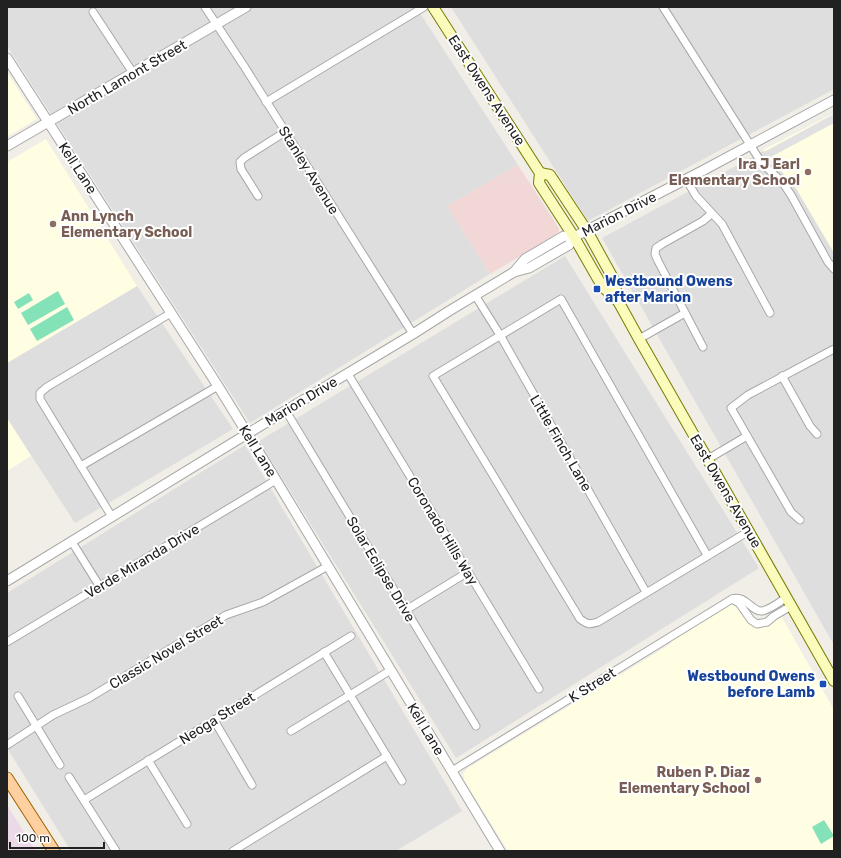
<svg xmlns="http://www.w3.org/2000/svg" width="841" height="858" viewBox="0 0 841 858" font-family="Rubik,sans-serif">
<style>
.residential{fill:#dfdede}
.commercial{fill:#f2d7d7}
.industrial{fill:#ebd9e8}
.education{fill:#fffee3}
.pitch{fill:#84e2b9}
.parking{fill:#e1e1e1}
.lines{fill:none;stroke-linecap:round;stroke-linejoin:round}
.minor-casing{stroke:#a8a8a8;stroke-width:9}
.tertiary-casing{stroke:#a8a8a8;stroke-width:11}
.secondary-casing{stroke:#767d02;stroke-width:12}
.primary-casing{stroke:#9e6100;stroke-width:13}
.minor{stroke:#fff;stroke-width:7}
.tertiary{stroke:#fff;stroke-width:9}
.secondary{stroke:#fbfbbb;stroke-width:10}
.primary{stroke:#fed09f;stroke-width:11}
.education-dot{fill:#8d6e63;stroke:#fff;stroke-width:1.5}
.transit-dot{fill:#1a4fb4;stroke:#fff;stroke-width:1.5}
.labels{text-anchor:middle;stroke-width:4;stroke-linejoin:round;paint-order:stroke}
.street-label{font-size:14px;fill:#212121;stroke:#fff}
.education-label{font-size:14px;font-weight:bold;fill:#785e54;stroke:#fff;text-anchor:end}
.transit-label{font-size:14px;font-weight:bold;fill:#164399;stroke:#fff;text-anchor:start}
</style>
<rect width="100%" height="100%" fill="#f1ede7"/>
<g class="residential">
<path d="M 7,7 L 416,7 L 518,165 L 447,206 L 490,274 L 250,423 L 7,46 Z"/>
<path d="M 451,7 L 834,7 L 834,89 L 588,221 Z"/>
<path d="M 834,113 L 834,645 L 602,238 Z"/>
<path d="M 565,256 L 759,568 L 456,758 L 259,441 Z"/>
<path d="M 137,286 L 233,429 L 75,523 L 7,418 L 7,363 Z"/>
<path d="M 245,445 L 462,811 L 396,851 L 71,851 L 7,748 L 7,593 Z"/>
</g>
<path class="commercial" d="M 518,165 L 558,227 L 559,231 L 556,235 L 490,274 L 447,206 Z"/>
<path class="industrial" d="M 7,805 L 36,851 L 7,851 Z"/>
<g class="education">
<path d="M 7,72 L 37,119 L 7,137 Z"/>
<path d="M 834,113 L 834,253 L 794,185 L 769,158 L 763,150 Z"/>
<path d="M 46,139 L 137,286 L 7,363 L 7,162 Z"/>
<path d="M 7,418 L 31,456 L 7,471 Z"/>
<path d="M 737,603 L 750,624 L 760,626 L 782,617 L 834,710 L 834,851 L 508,851 L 464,780 L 463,774 L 468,768 L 669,645 L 675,638 L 732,604 Z"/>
</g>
<g class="pitch">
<path d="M 58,291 L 65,304 L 28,325 L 21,313 Z"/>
<path d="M 29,293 L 33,300 L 18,309 L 14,302 Z"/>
<path d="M 67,307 L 74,320 L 37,341 L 30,329 Z"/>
<path d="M 824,820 L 834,836 L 821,844 L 812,827 Z"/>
</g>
<path class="parking" d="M 834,114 L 834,123 L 769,158 L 764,152 Z"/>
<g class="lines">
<defs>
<g id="minor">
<path d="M 205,7 L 244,66 L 413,334"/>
<path d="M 663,7 L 761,162 L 783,183 L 791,195 L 828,262 L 834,269"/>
<path d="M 93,12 L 133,73"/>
<path d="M 266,102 L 424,7"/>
<path d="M 686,179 L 696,196 L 722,224 L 770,313"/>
<path d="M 258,196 L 241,169 L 240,162 L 244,158 L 285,132"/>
<path d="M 475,295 L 500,335 L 646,592"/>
<path d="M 639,339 L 685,313"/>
<path d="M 703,347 L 658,261 L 655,254 L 656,248 L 662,244 L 703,221 L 711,214"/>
<path d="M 348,374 L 539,689"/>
<path d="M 782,376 L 810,426 L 817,434"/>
<path d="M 286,411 L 476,726"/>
<path d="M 708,459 L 747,436"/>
<path d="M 81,466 L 218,386"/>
<path d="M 112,517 L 40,399 L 40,393 L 47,387 L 171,313"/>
<path d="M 800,520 L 791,512 L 731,408 L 748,395 L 834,349"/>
<path d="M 72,542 L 100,587"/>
<path d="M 707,555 L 561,299 L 433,376 L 580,619 C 587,624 589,625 598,622 L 749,531"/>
<path d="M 732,599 L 739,603 L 751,620 L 757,624 L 767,622 L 774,616 L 791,606"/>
<path d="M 406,610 L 468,572"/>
<path d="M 7,642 L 276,480"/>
<path d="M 324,652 L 402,781"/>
<path d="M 18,696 L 60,765"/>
<path d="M 214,720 L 252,785"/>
<path d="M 291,731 L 350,695 L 391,670"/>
<path d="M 7,745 L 53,715 L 89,698 L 226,615 L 263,602 L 328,566"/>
<path d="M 148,760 L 187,824"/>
<path d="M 452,771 L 732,599 C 735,598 738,598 741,599 C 748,601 754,612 762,611 C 769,610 780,602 787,597"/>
<path d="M 69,777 L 116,851"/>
<path d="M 84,800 L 351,636"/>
<path d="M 233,851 L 387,756"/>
</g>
<g id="tertiary">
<path d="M 7,58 L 218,386 L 276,480 L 500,851"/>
<path d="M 7,146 L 246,7"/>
<path d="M 514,272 L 525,259 L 564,236 L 574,237"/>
<path d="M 7,581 L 247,434 L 413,334 L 449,311 L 514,272 L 529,268 L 569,245 L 574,237 L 702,171 L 834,100"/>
</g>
<g id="secondary">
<path d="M 433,7 L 540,173 L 539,183 L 574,237 L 602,286 L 618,301"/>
<path d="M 540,173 L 550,175 L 587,231 L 614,280 L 618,301 L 639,339 L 834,681"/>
</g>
<path id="primary" d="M 7,778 L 54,851"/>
</defs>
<use href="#minor" class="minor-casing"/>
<use href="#tertiary" class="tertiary-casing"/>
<use href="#secondary" class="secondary-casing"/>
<use href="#primary" class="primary-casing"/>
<use href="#minor" class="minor"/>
<use href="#tertiary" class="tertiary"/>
<use href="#secondary" class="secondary"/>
<use href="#primary" class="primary"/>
</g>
<g class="education-dot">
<circle cx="808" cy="172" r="4"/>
<circle cx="53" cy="224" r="4"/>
<circle cx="758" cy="780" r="4"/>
</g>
<g class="transit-dot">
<rect x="593" y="285" width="8" height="8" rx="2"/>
<rect x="819" y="680" width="8" height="8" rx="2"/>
</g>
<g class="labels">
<g class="street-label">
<text transform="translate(127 77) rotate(-30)" y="5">North Lamont Street</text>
<text transform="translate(487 90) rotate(57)" y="5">East Owens Avenue</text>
<text transform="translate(78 168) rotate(57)" y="5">Kell Lane</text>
<text transform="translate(309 170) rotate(58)" y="5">Stanley Avenue</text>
<text transform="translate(619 214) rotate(-27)" y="5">Marion Drive</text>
<text transform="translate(301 401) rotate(-31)" y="5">Marion Drive</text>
<text transform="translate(561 443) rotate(60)" y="5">Little Finch Lane</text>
<text transform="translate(258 451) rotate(58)" y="5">Kell Lane</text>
<text transform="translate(726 491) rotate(60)" y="5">East Owens Avenue</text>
<text transform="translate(443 531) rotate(59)" y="5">Coronado Hills Way</text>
<text transform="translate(142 561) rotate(-31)" y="5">Verde Miranda Drive</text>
<text transform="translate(381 569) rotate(59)" y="5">Solar Eclipse Drive</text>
<text transform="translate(166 652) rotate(-31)" y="5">Classic Novel Street</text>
<text transform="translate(592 685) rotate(-32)" y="5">K Street</text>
<text transform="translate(217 718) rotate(-32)" y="5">Neoga Street</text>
<text transform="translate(426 729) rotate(59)" y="5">Kell Lane</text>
</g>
<g class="education-label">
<text x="800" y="169">Ira J Earl<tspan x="800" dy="16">Elementary School</tspan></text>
<text x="61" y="221" text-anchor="start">Ann Lynch<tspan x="61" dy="16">Elementary School</tspan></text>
<text x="750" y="777">Ruben P. Diaz<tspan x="750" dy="16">Elementary School</tspan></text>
</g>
<g class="transit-label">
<text x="605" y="286">Westbound Owens<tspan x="605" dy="16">after Marion</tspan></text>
<text x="815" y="681" text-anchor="end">Westbound Owens<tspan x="815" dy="16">before Lamb</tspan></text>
</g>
</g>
<rect width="841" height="858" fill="none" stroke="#212121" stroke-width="16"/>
<path d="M10 842v6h94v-6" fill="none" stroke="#212121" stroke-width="2"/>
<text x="16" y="842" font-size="12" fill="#212121" stroke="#ffffff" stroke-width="3" paint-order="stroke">100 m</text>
</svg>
